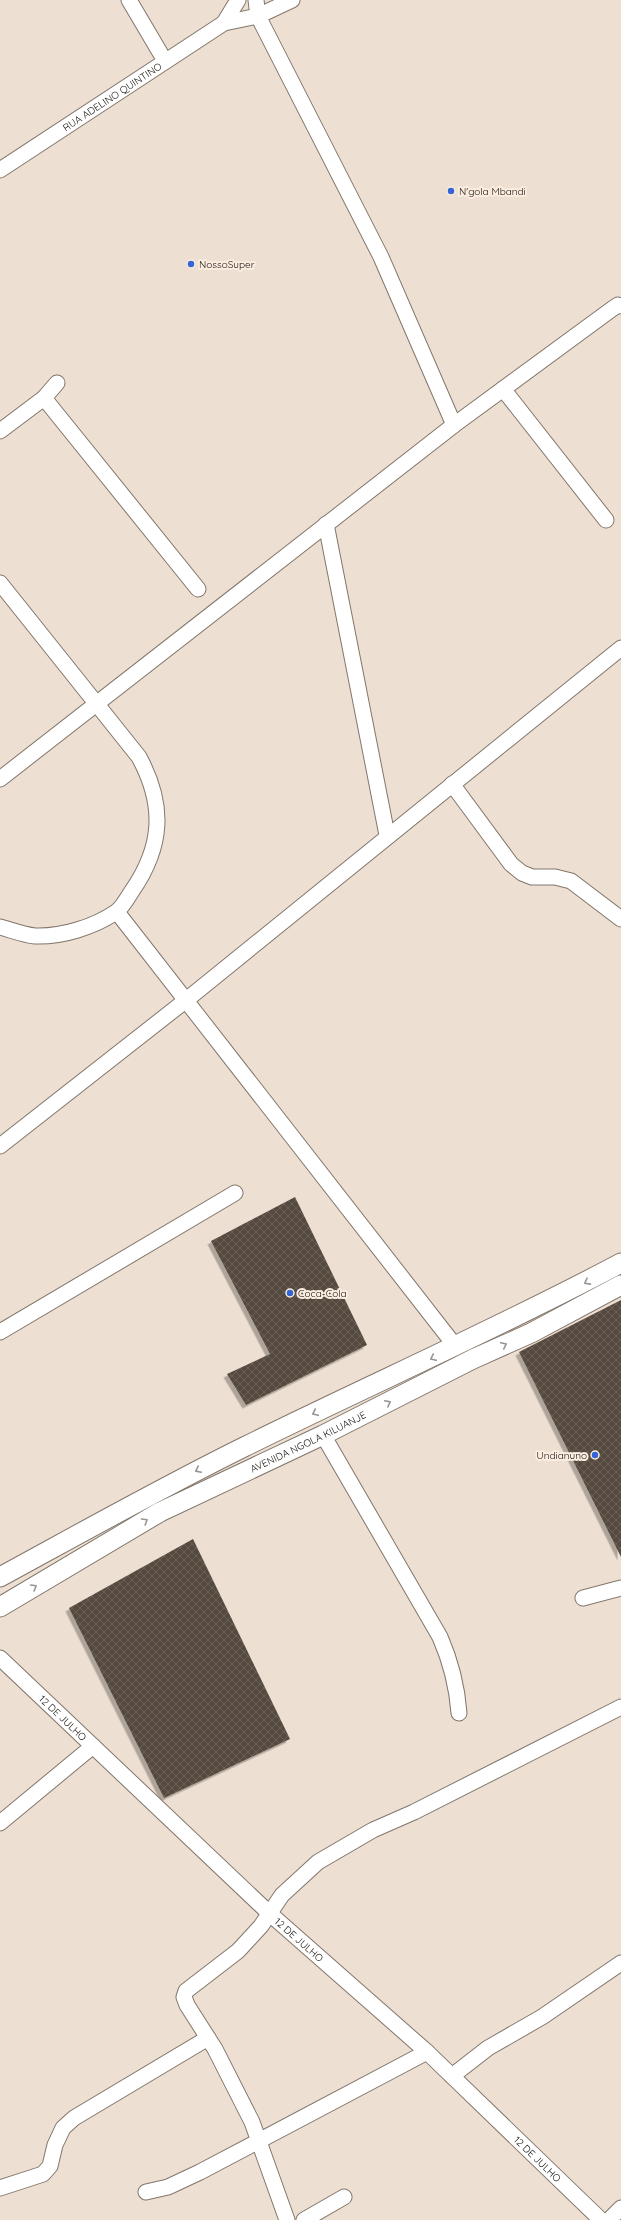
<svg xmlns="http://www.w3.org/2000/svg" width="621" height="2220" viewBox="0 0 621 2220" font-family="Quicksand,sans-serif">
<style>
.building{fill:url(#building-cross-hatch);filter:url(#shadow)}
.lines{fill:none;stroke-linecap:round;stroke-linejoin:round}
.minor-casing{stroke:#82766b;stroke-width:17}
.major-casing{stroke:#82766b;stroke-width:21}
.minor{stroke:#fff;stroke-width:15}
.major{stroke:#fff;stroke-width:19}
.oneway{stroke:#979593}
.poi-dot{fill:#3465d5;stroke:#fbede0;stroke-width:1.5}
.labels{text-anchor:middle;stroke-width:4;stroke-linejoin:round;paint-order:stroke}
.street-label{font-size:10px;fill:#17130e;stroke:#fbede0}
.poi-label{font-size:10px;fill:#17130e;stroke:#fbede0;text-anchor:start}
</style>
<defs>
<pattern id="building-cross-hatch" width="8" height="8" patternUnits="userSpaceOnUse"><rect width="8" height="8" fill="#554a3f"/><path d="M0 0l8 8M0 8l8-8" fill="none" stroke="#696057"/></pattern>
<filter id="shadow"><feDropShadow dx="-3.5" dy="3.5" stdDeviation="0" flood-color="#0004"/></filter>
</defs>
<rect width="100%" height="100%" fill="#eddfd2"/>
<g class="building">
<path d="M 295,1197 L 367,1345 L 246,1405 L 227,1374 L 270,1354 L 211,1241 Z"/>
<path d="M 621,1300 L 621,1557 L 519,1352 Z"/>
<path d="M 193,1539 L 290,1739 L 164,1798 L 69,1608 Z"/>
</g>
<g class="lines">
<defs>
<g id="minor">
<path d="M 129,0 L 165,61"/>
<path d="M 256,0 L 258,16 L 381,257 L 454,425"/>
<path d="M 224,23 L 238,0"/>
<path id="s1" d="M 0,170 L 224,23 L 258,16 L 292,0"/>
<path d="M 503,389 L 606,520"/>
<path d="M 44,398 L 198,589"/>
<path d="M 0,431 L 44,398 L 57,383"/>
<path d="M 326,524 L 387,835"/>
<path d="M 0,583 L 139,757 C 165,805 163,846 132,891 C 128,897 122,908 116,912 C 94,927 62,937 35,936 C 24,935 11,930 0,927"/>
<path d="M 0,779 L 454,425 L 612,309 L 618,305 L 621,306"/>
<path d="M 452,784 L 511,864 L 522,873 L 532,877 L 555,877 L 571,881 L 621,919"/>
<path d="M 117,912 L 456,1347"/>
<path d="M 0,1146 L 185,1001 L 621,648"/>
<path d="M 0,1332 L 235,1193"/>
<path d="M 323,1435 L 440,1637 C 451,1662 457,1686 459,1713"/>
<path d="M 583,1598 L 621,1588"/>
<path id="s2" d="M 0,1658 L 269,1913 L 427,2052 L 601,2220"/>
<path d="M 0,1823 L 93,1746"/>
<path d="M 452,2076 L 488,2048 L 542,2017 L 621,1963"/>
<path d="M 0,2188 L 43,2174 L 50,2166 L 55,2145 L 63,2128 L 74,2118 L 208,2038"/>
<path d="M 146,2192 L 168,2187 L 200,2172 L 427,2052"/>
<path d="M 287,2220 L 252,2122 L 215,2049 L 187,2005 L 184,1997 L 186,1991 L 238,1951 L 261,1926 L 282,1895 L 318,1862 L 373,1830 L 414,1812 L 621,1707"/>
<path d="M 304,2220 L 344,2197"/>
<path d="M 609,2220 L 621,2208"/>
</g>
<g id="major">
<path d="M 0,1577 C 81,1533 161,1488 244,1447 C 369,1385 497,1329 621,1263"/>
<path id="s3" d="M 0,1607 L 160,1512 L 323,1435 L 473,1359 L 531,1333 L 621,1285"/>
</g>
</defs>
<use href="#minor" class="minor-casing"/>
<use href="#major" class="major-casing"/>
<use href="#minor" class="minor"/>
<use href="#major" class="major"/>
</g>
<defs><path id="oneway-chevron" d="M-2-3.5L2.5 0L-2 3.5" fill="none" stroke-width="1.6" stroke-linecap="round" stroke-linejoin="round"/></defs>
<g class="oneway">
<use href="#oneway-chevron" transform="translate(587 1282) rotate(152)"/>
<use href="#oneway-chevron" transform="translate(504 1345) rotate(-25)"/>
<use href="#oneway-chevron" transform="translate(433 1358) rotate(155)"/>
<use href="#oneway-chevron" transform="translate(388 1403) rotate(-27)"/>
<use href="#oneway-chevron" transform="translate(315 1413) rotate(155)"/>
<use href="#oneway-chevron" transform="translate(198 1470) rotate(153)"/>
<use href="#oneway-chevron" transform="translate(145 1521) rotate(-31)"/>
<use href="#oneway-chevron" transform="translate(34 1587) rotate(-31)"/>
</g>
<g class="poi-dot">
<circle cx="451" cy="191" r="4"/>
<circle cx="191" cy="264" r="4"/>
<circle cx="290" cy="1293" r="4"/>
<circle cx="595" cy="1455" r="4"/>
</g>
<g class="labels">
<g class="street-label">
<text dy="4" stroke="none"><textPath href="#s1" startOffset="134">RUA ADELINO QUINTINO</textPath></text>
<text dy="4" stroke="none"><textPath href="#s3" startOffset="350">AVENIDA NGOLA KILUANJE</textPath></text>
<text dy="4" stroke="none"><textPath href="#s2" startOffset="87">12 DE JULHO</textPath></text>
<text dy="4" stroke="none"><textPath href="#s2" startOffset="411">12 DE JULHO</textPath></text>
<text dy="4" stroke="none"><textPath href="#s2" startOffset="735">12 DE JULHO</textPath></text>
</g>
<g class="poi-label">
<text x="459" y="195">N'gola Mbandi</text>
<text x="199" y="268">NossoSuper</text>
<text x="298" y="1297">Coca-Cola</text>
<text x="587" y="1459" text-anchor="end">Undianuno</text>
</g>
</g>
</svg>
